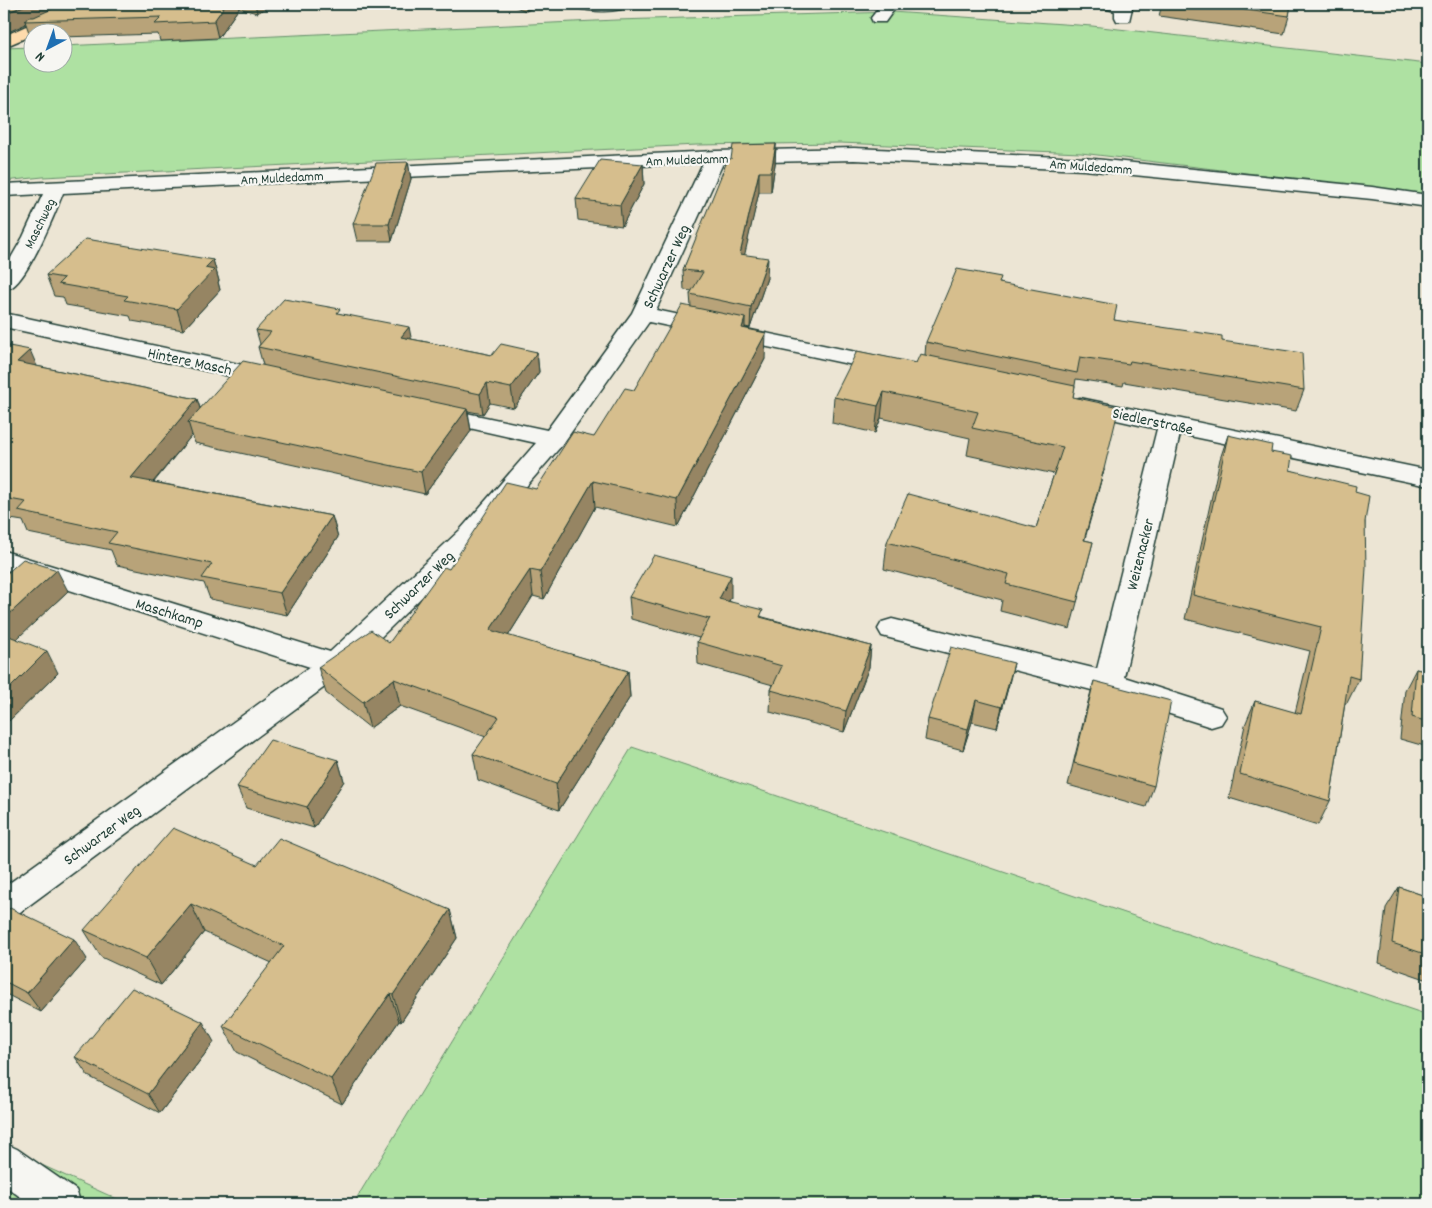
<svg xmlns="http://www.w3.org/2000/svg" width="1432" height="1208" viewBox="0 0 1432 1208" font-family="Dekko,sans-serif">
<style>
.green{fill:#aee1a2;stroke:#668f6b}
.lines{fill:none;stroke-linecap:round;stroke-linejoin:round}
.minor-casing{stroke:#1f3d34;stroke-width:3}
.major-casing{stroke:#1f3d34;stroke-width:3}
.minor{fill:#f6f6f2;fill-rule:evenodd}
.major{fill:#fedbac;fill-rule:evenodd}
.wall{fill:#b8a379;stroke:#1f3d34}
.shaded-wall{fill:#968563;stroke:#1f3d34}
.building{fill:#d6be8d;stroke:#1f3d34}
.labels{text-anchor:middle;stroke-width:4.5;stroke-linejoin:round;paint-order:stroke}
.far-street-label{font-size:14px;fill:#1f3d34;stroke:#f6f6f2}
.street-label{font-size:16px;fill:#1f3d34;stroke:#f6f6f2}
</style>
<rect width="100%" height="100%" fill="#ece5d4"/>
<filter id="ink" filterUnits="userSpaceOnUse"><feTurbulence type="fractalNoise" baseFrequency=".02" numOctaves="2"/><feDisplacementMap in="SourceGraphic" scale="10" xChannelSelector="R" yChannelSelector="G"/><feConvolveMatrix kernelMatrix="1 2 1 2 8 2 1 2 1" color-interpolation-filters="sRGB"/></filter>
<g filter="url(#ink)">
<g class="green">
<path d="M 892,12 L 1092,26 L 1428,64 L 1428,195 L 1081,153 L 840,143 L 697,145 L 43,177 L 4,181 L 4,48 L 32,47 L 32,62 L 62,62 L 63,46 L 616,20 Z"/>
<path d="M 632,747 L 1428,1015 L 1428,1204 L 353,1204 Z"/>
<path d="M 4,1148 L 128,1204 L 4,1204 Z"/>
</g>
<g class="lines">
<defs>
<g id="minor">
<path d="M 571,4 L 622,4 L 623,6 L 621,9 C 605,13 589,11 573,7 Z"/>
<path d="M 882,4 L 898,4 L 885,22 L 873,22 L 871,18 Z"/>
<path d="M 1099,4 L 1130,5 L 1132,8 L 1129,21 L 1117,21 L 1115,17 L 1115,11 L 1101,7 Z"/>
<path d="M 854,148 L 1084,158 L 1372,187 L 1428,195 L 1428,207 L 1372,199 L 1084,170 L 854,160 L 723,163 L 656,310 L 899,361 L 903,366 L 899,371 L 891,373 L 649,322 L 562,445 L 478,542 L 345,672 L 16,915 L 4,919 L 4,887 L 310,667 L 4,569 L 4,551 L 330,652 L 460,530 L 536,443 L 425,418 L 421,413 L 425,408 L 433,406 L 547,430 L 632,313 L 703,163 L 63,193 C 55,214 29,276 12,287 C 11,288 4,289 4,289 L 4,270 L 23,237 L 43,194 L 4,196 L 4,184 L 716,151 Z"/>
<path d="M 4,313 L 271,371 L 279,373 L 283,378 L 279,383 L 271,385 L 4,327 Z"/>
<path d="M 1080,398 L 1428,470 L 1428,486 L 1180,434 L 1124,677 L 1221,708 L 1226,716 L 1221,724 L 1211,727 L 1107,694 L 882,636 L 878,629 L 882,622 L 892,619 L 1097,669 L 1157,429 L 1072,410 L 1068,405 L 1072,400 Z"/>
<path d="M 4,1143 L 17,1149 L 76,1190 L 81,1204 L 30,1204 L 4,1185 Z"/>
</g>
<path id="major" d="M 75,4 L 96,4 L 94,7 L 39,32 L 32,32 L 32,35 L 4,47 L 4,36 Z"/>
</defs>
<use href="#minor" class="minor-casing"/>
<use href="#major" class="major-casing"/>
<use href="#minor" class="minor"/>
<use href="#major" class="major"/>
</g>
<g class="wall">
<path d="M 4,4 L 273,4 L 257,13 L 239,8 L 218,38 L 160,41 L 158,34 L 62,37 L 62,32 L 32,32 L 32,38 L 31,38 L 26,24 Z"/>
<path d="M 508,4 L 541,4 L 526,11 Z"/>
<path d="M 816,4 L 832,4 L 831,6 Z"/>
<path d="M 1162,4 L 1291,4 L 1289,16 L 1284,34 L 1159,16 Z"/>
<path d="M 776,144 L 775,164 L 771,192 L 759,192 L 744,255 L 767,278 L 750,328 L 745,327 L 745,329 L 765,359 L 678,527 L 595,507 L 544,599 L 533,596 L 508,636 L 628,671 L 630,697 L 559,810 L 478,780 L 473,754 L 486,737 L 400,706 L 370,728 L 326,693 L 318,667 L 389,643 L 449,569 L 536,489 L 594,437 L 634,390 L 691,307 L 690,294 L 692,291 L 684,290 L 683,270 L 731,159 Z"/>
<path d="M 408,162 L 411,179 L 392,241 L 357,241 L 353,224 Z"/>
<path d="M 643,164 L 644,184 L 622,226 L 578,220 L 576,199 Z"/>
<path d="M 213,260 L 219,281 L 218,282 L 220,290 L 183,330 L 132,321 L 130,316 L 66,305 L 63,297 L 54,296 L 46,275 Z"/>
<path d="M 1000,283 L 1114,320 L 1222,341 L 1304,390 L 1296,411 L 1124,382 L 1123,386 L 1076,379 L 1073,397 L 1104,469 L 1084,540 L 1093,542 L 1070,629 L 1000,611 L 1002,600 L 884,569 L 887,542 L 1036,528 L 1054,474 L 967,455 L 970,438 L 881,418 L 875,433 L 832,423 L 834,397 L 916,363 L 925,355 L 926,342 Z"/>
<path d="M 341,314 L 411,339 L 492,355 L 537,352 L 539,372 L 514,408 L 490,403 L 483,414 L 468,411 L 471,431 L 425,494 L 195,443 L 192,435 L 154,482 L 332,516 L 338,537 L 287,615 L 210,599 L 204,583 L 117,565 L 111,550 L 28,533 L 23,521 L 4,518 L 4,345 L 36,366 L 197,399 L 200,408 L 263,365 L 258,347 L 260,344 L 256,330 Z"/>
<path d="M 1228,435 L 1271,452 L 1290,470 L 1355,492 L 1365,522 L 1359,679 L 1347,703 L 1345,703 L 1330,801 L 1318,825 L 1229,798 L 1245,725 L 1255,701 L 1295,713 L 1310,651 L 1185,619 L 1220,459 Z"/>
<path d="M 4,576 L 68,591 L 16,639 L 58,673 L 9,721 L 4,719 Z"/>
<path d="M 629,597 L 731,597 L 729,601 L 763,617 L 871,646 L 869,667 L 844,732 L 770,712 L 771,690 L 773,685 L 698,664 L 697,642 L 699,638 L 631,619 Z"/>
<path d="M 1416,669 L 1428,672 L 1428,747 L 1400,739 L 1405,690 Z"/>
<path d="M 1094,681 L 1154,786 L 1146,807 L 1068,785 L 1088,702 Z"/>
<path d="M 1009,684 L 997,728 L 972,722 L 963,750 L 925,740 L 928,719 Z"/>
<path d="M 338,760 L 344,781 L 314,828 L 246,808 L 237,787 Z"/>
<path d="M 257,865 L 450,910 L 457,938 L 401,1022 L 399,1021 L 342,1104 L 237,1052 L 223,1026 L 272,963 L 204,932 L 161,985 L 101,957 L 84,930 Z"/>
<path d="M 1399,887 L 1428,897 L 1428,980 L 1379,963 L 1386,908 Z"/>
<path d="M 4,914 L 87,959 L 41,1012 L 4,993 Z"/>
<path d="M 214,1042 L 160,1113 L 88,1076 L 75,1057 Z"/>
</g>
<g class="shaded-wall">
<path d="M 28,4 L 71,4 L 25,21 L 26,24 L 4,34 L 4,14 Z"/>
<path d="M 226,4 L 238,4 L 239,8 L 218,38 L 214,21 Z"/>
<path d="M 255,4 L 273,4 L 257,13 Z"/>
<path d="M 526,4 L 541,4 L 526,11 Z"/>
<path d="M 776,144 L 775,164 L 771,192 L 771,172 Z"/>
<path d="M 408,162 L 411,179 L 392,241 L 389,224 Z"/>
<path d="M 643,164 L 644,184 L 622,226 L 620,205 Z"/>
<path d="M 759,172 L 759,192 L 740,275 L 740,254 Z"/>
<path d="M 768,258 L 767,278 L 750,328 L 751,307 Z"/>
<path d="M 213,260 L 219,281 L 218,282 L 220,290 L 183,330 L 177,309 L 205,268 Z"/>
<path d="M 745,318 L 745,344 L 742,328 Z"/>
<path d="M 409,327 L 413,347 L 401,337 Z"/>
<path d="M 766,333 L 765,359 L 678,527 L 677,500 Z"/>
<path d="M 30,350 L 39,371 L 17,362 Z"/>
<path d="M 537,352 L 539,372 L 514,408 L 511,388 Z"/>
<path d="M 487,383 L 490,403 L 483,414 L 480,394 Z"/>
<path d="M 884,392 L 881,418 L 875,433 L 878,406 Z"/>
<path d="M 197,399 L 204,421 L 188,422 L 192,435 L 139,499 L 131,478 Z"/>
<path d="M 467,409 L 471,431 L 425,494 L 421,472 Z"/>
<path d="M 1104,469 L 1097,496 L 1077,567 L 1084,540 Z"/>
<path d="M 593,481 L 595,507 L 544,599 L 540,572 Z"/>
<path d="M 332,516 L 338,537 L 287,615 L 280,593 Z"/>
<path d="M 57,570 L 68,591 L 4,651 L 4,619 Z"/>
<path d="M 530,570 L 533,596 L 495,657 L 490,630 Z"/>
<path d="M 731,576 L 731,597 L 719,620 L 719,599 Z"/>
<path d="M 871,646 L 869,667 L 844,732 L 846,711 Z"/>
<path d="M 47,651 L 58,673 L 9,721 L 4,712 L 4,694 Z"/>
<path d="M 1014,663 L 1009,684 L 997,728 L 1002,707 Z"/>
<path d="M 628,671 L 630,697 L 559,810 L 556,784 Z"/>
<path d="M 394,679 L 400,706 L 370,728 L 363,702 Z"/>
<path d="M 976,700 L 972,722 L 963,750 L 968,729 Z"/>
<path d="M 338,760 L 344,781 L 314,828 L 307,807 Z"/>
<path d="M 191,904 L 204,932 L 161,985 L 146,958 Z"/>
<path d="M 450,910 L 457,938 L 401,1022 L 393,995 Z"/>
<path d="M 74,939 L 87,959 L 41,1012 L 27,993 Z"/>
<path d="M 390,994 L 399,1021 L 342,1104 L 331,1079 Z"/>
<path d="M 203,1022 L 214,1042 L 160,1113 L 148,1094 Z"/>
</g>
<g class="building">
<path d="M 4,4 L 28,4 L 4,14 Z"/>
<path d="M 63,4 L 226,4 L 214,21 L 155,24 L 162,17 L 25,21 L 28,17 L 34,17 Z"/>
<path d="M 1203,4 L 1291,4 L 1289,16 Z"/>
<path d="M 776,144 L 771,172 L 759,172 L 740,254 L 768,258 L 751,307 L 690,294 L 703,272 L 683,270 L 728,159 L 731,159 L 733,145 Z"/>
<path d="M 600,160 L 643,164 L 620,205 L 576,199 Z"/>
<path d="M 408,162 L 389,224 L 353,224 L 376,163 Z"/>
<path d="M 86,239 L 213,260 L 205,268 L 214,270 L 177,309 L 124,300 L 128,296 L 58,284 L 64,278 L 46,275 Z"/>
<path d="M 957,269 L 1001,277 L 999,283 L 1117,305 L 1114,320 L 1222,336 L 1222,341 L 1302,353 L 1304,390 L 1130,361 L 1129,364 L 1080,357 L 1077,373 L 926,342 Z"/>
<path d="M 284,299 L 340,309 L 337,313 L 409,327 L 401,337 L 492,355 L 501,344 L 537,352 L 511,388 L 487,383 L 480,394 L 258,347 L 271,332 L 256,330 Z"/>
<path d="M 682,305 L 745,318 L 742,328 L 766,333 L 677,500 L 593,481 L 540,572 L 530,570 L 490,630 L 628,671 L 556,784 L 473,754 L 499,717 L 394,679 L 363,702 L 318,667 L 371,630 L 389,643 L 444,567 L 449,569 L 506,482 L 536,489 L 573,432 L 594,437 L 625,388 L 634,390 Z"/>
<path d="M 4,345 L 30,350 L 17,362 L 197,399 L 131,478 L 332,516 L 280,593 L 202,578 L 212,564 L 108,543 L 117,532 L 18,511 L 26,502 L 4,498 Z"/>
<path d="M 857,351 L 916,363 L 920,354 L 1075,386 L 1073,397 L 1119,407 L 1104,469 L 1084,540 L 1093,542 L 1077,602 L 1006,584 L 1009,574 L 887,542 L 908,494 L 1036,528 L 1063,447 L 972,428 L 978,412 L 884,392 L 878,406 L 834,397 Z"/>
<path d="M 243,361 L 467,409 L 421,472 L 188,422 Z"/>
<path d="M 1228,435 L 1272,445 L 1271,452 L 1292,456 L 1290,470 L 1356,486 L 1355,492 L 1369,496 L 1365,522 L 1366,568 L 1359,679 L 1349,676 L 1330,801 L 1240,774 L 1255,701 L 1301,714 L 1321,627 L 1193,595 Z"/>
<path d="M 654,555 L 731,576 L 719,599 L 763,610 L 760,617 L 871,646 L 846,711 L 771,690 L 782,666 L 697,642 L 710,618 L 709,619 L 629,597 Z"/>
<path d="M 23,559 L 57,570 L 4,619 L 4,576 Z"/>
<path d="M 4,634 L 47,651 L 4,694 Z"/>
<path d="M 951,647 L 1014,663 L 1002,707 L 976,700 L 968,729 L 928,719 Z"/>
<path d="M 1416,669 L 1428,672 L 1428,722 L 1412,717 Z"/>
<path d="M 1094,681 L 1171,701 L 1154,786 L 1074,763 Z"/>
<path d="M 270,740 L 338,760 L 307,807 L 237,787 Z"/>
<path d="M 173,828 L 257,865 L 279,838 L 450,910 L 393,995 L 390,994 L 331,1079 L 223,1026 L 284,946 L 191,904 L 146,958 L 84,930 Z"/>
<path d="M 1399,887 L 1428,897 L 1428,955 L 1392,943 Z"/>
<path d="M 10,908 L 74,939 L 27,993 L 4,981 L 4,914 Z"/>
<path d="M 132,988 L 203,1022 L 148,1094 L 75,1057 Z"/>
</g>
</g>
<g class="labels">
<g class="far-street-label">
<text transform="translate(687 159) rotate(-2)" y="5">Am Muldedamm</text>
<text transform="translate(1091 166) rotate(4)" y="5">Am Muldedamm</text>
<text transform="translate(282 177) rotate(-3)" y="5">Am Muldedamm</text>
<text transform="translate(39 223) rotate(-64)" y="5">Maschweg</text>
</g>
<g class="street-label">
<text transform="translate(665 266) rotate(-65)" y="6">Schwarzer Weg</text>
<text transform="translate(190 360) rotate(12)" y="6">Hintere Masch</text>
<text transform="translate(1153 420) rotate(12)" y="6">Siedlerstraße</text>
<text transform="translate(1139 554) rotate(-76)" y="6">Weizenacker</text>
<text transform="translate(418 584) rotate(-44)" y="6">Schwarzer Weg</text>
<text transform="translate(170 612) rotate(17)" y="6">Maschkamp</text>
<text transform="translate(101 834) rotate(-36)" y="6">Schwarzer Weg</text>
</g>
</g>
<rect width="1432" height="1208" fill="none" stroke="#f6f6f2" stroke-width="20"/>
<rect x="10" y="10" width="1412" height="1188" fill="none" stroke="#1f3d34" stroke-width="2" filter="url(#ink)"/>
<g transform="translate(48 48) rotate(221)"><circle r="24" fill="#f6f6f2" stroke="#a0aca6"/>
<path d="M0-4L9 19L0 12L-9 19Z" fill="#1f6fb2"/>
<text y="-8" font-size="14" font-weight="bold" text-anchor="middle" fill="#1f3d34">N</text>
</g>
</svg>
